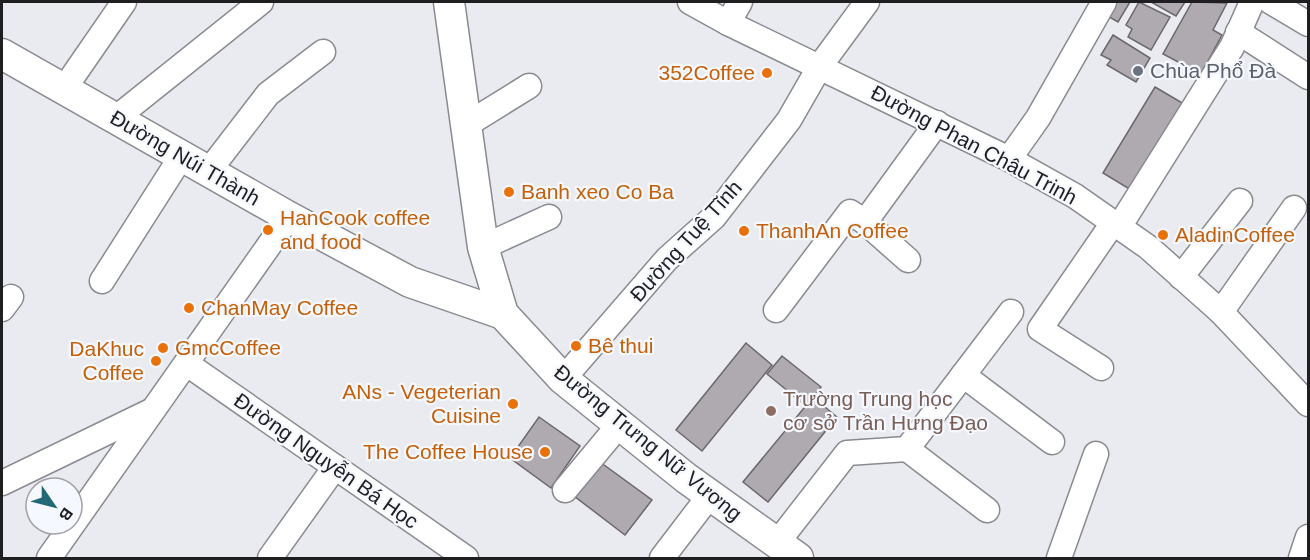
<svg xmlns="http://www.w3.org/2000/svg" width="1310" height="560" viewBox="0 0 1310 560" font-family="Arial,sans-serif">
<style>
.building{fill:#afaaaf;stroke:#6b676b;stroke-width:1.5}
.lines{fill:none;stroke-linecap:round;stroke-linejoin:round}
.minor-casing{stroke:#898b91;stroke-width:27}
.major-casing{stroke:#898b91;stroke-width:33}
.minor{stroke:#fff;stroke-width:24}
.major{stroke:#fff;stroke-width:30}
.worship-dot{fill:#6b7280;stroke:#f6f8ff;stroke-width:2}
.food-dot{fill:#e8710a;stroke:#f6f8ff;stroke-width:2}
.education-dot{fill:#8d6e63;stroke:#f6f8ff;stroke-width:2}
.labels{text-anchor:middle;stroke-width:4.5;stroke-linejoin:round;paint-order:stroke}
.worship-label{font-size:21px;fill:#5b616d;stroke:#f6f8ff;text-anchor:start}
.food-label{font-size:21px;fill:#c56008;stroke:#f6f8ff;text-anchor:start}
.street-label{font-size:21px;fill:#1f1f22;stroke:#f6f8ff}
.education-label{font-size:21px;fill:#785e54;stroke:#f6f8ff;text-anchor:start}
</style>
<rect width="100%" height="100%" fill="#e9ebf1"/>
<g class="building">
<path d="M 1111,2 L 1130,2 L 1118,22 L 1104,14 Z"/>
<path d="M 1139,2 L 1170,17 L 1151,50 L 1128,37 L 1132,29 L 1126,25 Z"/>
<path d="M 1151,2 L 1185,2 L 1176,16 Z"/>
<path d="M 1192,2 L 1227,3 L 1213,30 L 1222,35 L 1201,74 L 1163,54 Z"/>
<path d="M 1113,35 L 1150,58 L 1136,82 L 1107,65 L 1111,60 L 1101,55 Z"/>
<path d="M 1155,87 L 1184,104 L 1131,190 L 1103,173 Z"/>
<path d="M 746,343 L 772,365 L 702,451 L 676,430 Z"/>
<path d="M 782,356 L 821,387 L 806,406 L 767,374 Z"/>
<path d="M 813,397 L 837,417 L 768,502 L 743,482 Z"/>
<path d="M 539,417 L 580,446 L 551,488 L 510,458 Z"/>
<path d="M 600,462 L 652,500 L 625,535 L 574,496 Z"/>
</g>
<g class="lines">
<defs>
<g id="minor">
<path d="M 690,2 L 728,23 L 1009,159 L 1075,196 L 1148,247 L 1221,312 L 1308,404"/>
<path d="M 1271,2 L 1308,24"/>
<path d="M 728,23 L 740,2"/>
<path d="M 1238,32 L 1308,77"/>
<path d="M 64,89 L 124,2"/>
<path d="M 116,118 L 261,2"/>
<path d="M 466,125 L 529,86"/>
<path d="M 1009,159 L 1038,118 L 1104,2"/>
<path d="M 208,172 L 268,94 L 323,52"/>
<path d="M 865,222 L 937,123"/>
<path d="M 1119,227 L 1232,47 L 1252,2"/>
<path d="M 483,247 L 549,217"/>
<path d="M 1181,277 L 1240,201"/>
<path d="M 102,281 L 181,157"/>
<path d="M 2,309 L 11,297"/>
<path d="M 776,310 L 850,212 L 865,222 L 908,260"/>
<path d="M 1221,312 L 1294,208"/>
<path d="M 187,364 L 466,558"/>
<path d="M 1101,368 L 1040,329 L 1113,223"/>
<path d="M 963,375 L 1052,442"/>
<path d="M 563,379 L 667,259 L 714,217 L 789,120 L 820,66 L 867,2"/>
<path d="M 907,449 L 987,510"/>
<path d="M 2,483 L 151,411"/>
<path d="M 565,490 L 619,425"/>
<path d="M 777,543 L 847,453 L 907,449 L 1011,312"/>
<path d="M 49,558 L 289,217"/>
<path d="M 270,558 L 335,467"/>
<path d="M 662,558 L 710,495"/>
<path d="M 1059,558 L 1096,454"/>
<path d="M 1301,558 L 1308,537"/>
</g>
<g id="major">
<path d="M 449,2 L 483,247 L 503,314 L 563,379 L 686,478 L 798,558"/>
<path d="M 2,54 L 289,217 L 410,282 L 503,314"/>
</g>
</defs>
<use href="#minor" class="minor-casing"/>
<use href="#major" class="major-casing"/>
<use href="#minor" class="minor"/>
<use href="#major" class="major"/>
</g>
<circle class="worship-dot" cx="1138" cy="71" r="6"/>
<g class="food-dot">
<circle cx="767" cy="73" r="6"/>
<circle cx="509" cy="192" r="6"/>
<circle cx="268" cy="230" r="6"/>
<circle cx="744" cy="231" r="6"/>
<circle cx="1163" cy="235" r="6"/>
<circle cx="189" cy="308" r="6"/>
<circle cx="576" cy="346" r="6"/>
<circle cx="163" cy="348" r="6"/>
<circle cx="156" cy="361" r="6"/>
<circle cx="513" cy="404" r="6"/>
<circle cx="545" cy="452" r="6"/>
</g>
<circle class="education-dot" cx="771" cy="411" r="6"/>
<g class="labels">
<g class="worship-label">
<text x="1150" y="78">Chùa Phổ Đà</text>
</g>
<g class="food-label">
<text x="755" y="80" text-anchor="end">352Coffee</text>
<text x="521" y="199">Banh xeo Co Ba</text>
<text x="280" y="225">HanCook coffee<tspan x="280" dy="24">and food</tspan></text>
<text x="756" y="238">ThanhAn Coffee</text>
<text x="1175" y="242">AladinCoffee</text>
<text x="201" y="315">ChanMay Coffee</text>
<text x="588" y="353">Bê thui</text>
<text x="175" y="355">GmcCoffee</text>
<text x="144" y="356" text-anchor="end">DaKhuc<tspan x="144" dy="24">Coffee</tspan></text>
<text x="501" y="399" text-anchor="end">ANs - Vegeterian<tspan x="501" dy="24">Cuisine</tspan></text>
<text x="533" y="459" text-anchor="end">The Coffee House</text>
</g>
<g class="street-label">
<text transform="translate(974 145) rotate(28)" y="7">Đường Phan Châu Trinh</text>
<text transform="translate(185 158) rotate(30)" y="7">Đường Núi Thành</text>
<text transform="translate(686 241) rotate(-48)" y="7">Đường Tuệ Tĩnh</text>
<text transform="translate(648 443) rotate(39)" y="7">Đường Trưng Nữ Vương</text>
<text transform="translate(326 461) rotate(35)" y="7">Đường Nguyễn Bá Học</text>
</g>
<g class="education-label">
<text x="783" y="406">Trường Trung học<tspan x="783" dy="24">cơ sở Trần Hưng Đạo</tspan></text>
</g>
</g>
<rect width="1310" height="560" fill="none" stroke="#1f1f22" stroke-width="6"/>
<g transform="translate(54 506) rotate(125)"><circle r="28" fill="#f6f8ff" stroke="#a0a1a7" stroke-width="1.5"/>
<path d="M0-4.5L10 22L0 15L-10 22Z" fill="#226877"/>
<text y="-9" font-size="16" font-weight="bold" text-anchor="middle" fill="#1f1f22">B</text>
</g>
</svg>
